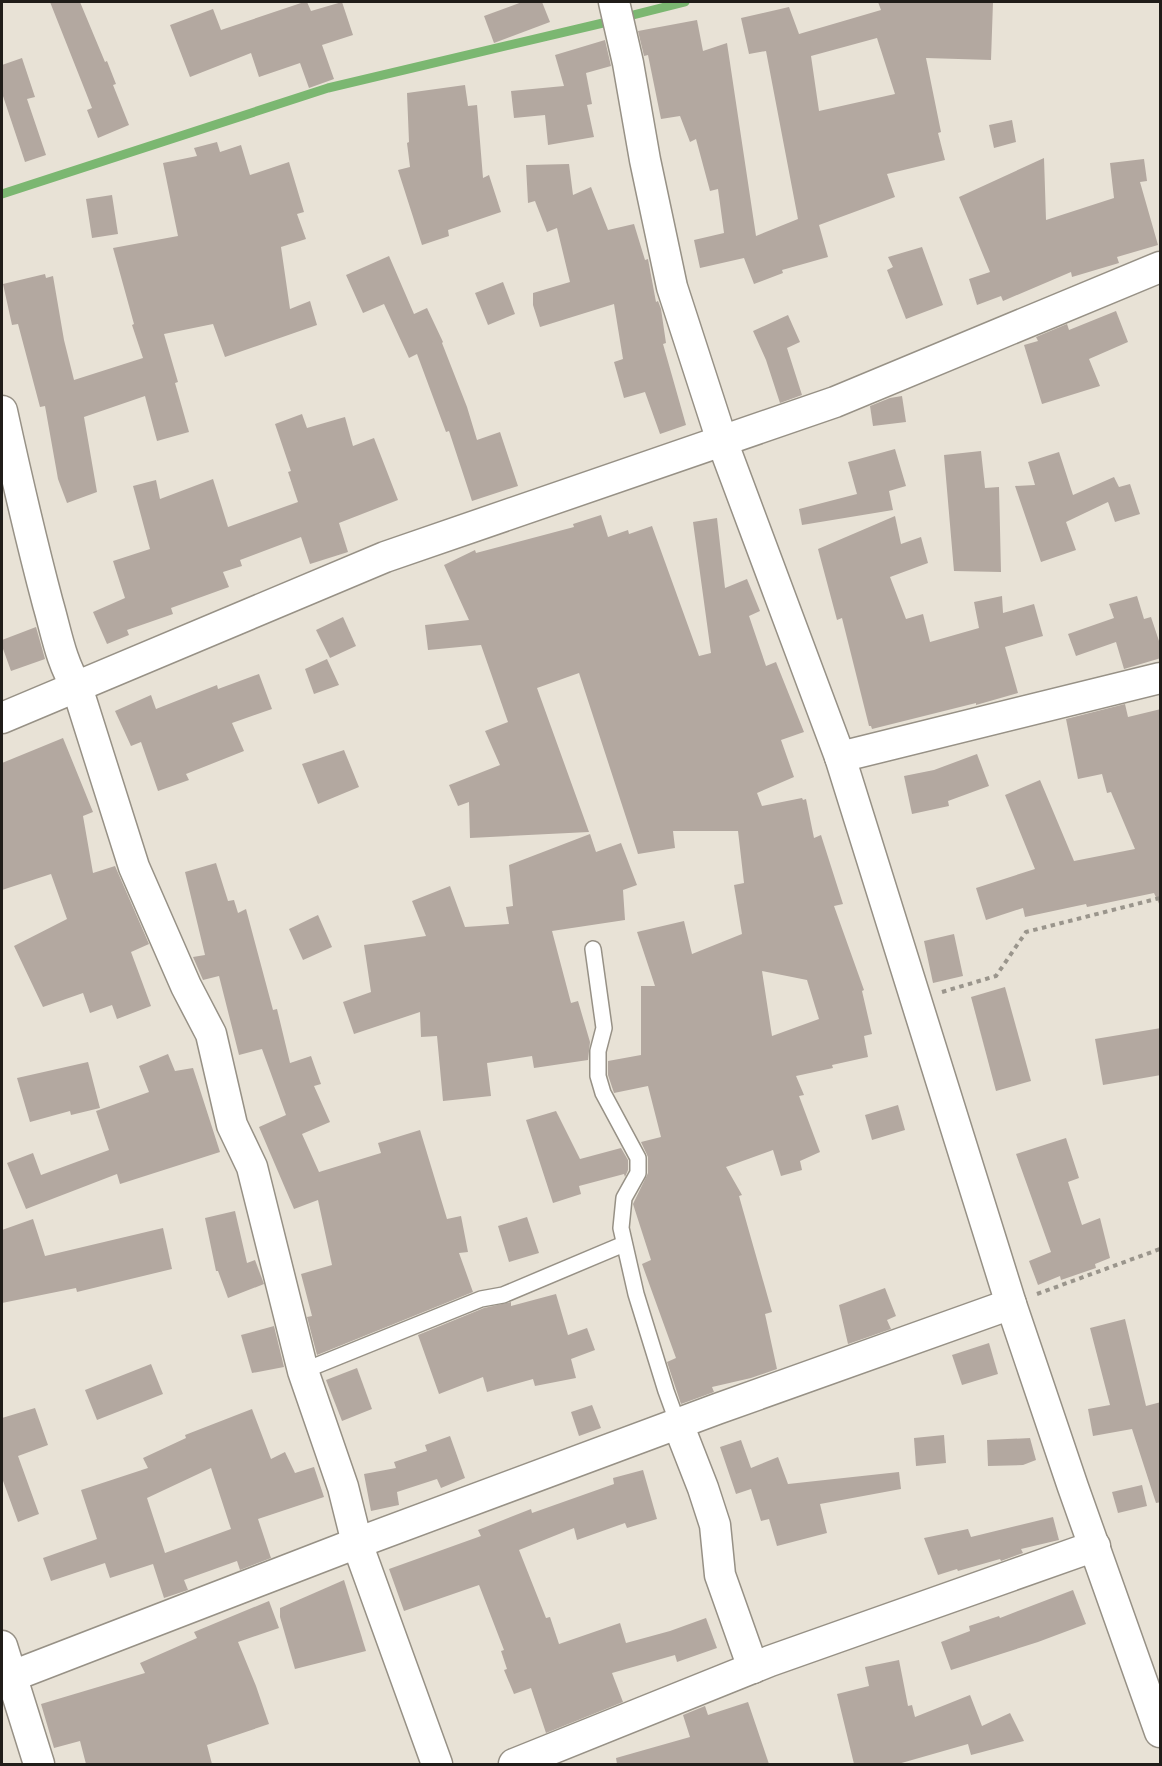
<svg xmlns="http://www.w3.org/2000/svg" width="1162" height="1766" viewBox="0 0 1162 1766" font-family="'Open Sans',sans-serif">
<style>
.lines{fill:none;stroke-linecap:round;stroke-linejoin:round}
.stream{stroke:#7bb771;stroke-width:9}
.building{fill:#b3a8a0;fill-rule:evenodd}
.lane-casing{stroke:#979186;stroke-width:18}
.street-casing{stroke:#979186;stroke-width:33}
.path{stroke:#9a958c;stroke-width:4;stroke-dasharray:4.5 4.5;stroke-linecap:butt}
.lane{stroke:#fff;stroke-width:15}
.street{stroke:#fff;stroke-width:30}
</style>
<rect width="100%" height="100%" fill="#e8e2d6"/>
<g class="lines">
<g class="stream">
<path d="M 633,15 L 685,2"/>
<path d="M 2,194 L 328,88 L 603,23"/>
</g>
</g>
<g class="building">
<path d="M 50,2 L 80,2 L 105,62 L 107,61 L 116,84 L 113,85 L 129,125 L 98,138 L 87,110 L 92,108 Z"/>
<path d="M 304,2 L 307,2 L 311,11 L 342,2 L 353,35 L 322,45 L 334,79 L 309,88 L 300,63 L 259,77 L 251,53 L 190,77 L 170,25 L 213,9 L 221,30 Z"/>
<path d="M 522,2 L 542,2 L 550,22 L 494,43 L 484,16 Z"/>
<path d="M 878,2 L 993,2 L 991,60 L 926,58 L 941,132 L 938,133 L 945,160 L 887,174 L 895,197 L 819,225 L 828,257 L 782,270 L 783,273 L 754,284 L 744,258 L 700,268 L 694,240 L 724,233 L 718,189 L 710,191 L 696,139 L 690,142 L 680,116 L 661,119 L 648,55 L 644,56 L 638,31 L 697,20 L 703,51 L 727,43 L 756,236 L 798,219 L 766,51 L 749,54 L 741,18 L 789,7 L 799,34 L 881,10 ZM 877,38 L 895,94 L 819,111 L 811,56 Z"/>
<path d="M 605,40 L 611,66 L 586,73 L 592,104 L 587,105 L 594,137 L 548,145 L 545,115 L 514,118 L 511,91 L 564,86 L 555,55 Z"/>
<path d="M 22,58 L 35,97 L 27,99 L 46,155 L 25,162 L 2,93 L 2,65 Z"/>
<path d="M 465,85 L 468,106 L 477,105 L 483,178 L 489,175 L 501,212 L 448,230 L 449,236 L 422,245 L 398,170 L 410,167 L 407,143 L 409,142 L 407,93 Z"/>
<path d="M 1012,120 L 1016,142 L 994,148 L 989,125 Z"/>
<path d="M 217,142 L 220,152 L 241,145 L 250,175 L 289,162 L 304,212 L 297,214 L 306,239 L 281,247 L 290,309 L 310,301 L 317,325 L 225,357 L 213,324 L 164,334 L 178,382 L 175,383 L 189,432 L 157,441 L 145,396 L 84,417 L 97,492 L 67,503 L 58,479 L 45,406 L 40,407 L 18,324 L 12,325 L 3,284 L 45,274 L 46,278 L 53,276 L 64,340 L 74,380 L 143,358 L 132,325 L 134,324 L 113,248 L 178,236 L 163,163 L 197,156 L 194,148 Z"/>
<path d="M 1044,158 L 1046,220 L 1114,198 L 1110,163 L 1144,159 L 1147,181 L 1140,182 L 1158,245 L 1117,257 L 1119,263 L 1072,277 L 1071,272 L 1003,301 L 1001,296 L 977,305 L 969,279 L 990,272 L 959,197 Z"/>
<path d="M 569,164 L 573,195 L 591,187 L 608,230 L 634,224 L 645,260 L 648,259 L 656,302 L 658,301 L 661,309 L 666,343 L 663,344 L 686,425 L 660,434 L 645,392 L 624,398 L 614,362 L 623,359 L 614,304 L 540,327 L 533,305 L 533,293 L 570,282 L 557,228 L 547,232 L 535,201 L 528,203 L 526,165 Z"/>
<path d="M 112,195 L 118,234 L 92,238 L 86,199 Z"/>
<path d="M 922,247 L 943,305 L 906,319 L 887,270 L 893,267 L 888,257 Z"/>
<path d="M 389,256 L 414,314 L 427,308 L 443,342 L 442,343 L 467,407 L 477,440 L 500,432 L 518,486 L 472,501 L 449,431 L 446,432 L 417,354 L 409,358 L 384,304 L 363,313 L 346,275 Z"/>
<path d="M 503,282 L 515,314 L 488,325 L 475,293 Z"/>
<path d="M 1116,311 L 1128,342 L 1089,359 L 1100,386 L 1042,404 L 1024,345 L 1038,341 L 1036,337 L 1067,324 L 1069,330 Z"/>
<path d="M 788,315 L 800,342 L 787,348 L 802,395 L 780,403 L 766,360 L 753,331 Z"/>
<path d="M 902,396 L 906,422 L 873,426 L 870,406 L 890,398 Z"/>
<path d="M 302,414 L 307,428 L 345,417 L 353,446 L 374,438 L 398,500 L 339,523 L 348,552 L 310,564 L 301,537 L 240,560 L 242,566 L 223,572 L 229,587 L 171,608 L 173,614 L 127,630 L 129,635 L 107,644 L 93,612 L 125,598 L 113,561 L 150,549 L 133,486 L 156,480 L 160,499 L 213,479 L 228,527 L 298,502 L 288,472 L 291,471 L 275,424 Z"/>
<path d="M 895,449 L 906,486 L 889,491 L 893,510 L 802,525 L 799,509 L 857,494 L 848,462 Z"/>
<path d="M 981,451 L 985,488 L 999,487 L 1001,572 L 954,571 L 944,455 Z"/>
<path d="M 1059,452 L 1073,495 L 1114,477 L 1119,487 L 1130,484 L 1140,514 L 1115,522 L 1108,502 L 1066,522 L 1076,550 L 1041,562 L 1015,486 L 1035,485 L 1028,462 Z"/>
<path d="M 601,515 L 608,537 L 628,530 L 629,534 L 652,526 L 699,656 L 711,653 L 693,522 L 717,518 L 725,588 L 747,579 L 760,611 L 749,616 L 766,666 L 776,662 L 804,732 L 781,740 L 794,777 L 757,793 L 762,806 L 802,798 L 803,800 L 806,799 L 814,838 L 821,835 L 843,904 L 834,906 L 864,990 L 862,991 L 872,1034 L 864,1036 L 868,1057 L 832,1065 L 833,1068 L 796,1076 L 804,1095 L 799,1096 L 820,1152 L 800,1161 L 802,1170 L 781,1176 L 773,1150 L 726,1167 L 742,1195 L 739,1196 L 772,1312 L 765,1314 L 777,1369 L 751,1378 L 712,1387 L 714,1392 L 681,1404 L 667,1362 L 676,1358 L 642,1264 L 651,1260 L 633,1204 L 648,1173 L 648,1157 L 641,1142 L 661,1137 L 648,1086 L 614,1093 L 608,1075 L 608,1061 L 641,1055 L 641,986 L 655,986 L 637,932 L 684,921 L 692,954 L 742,934 L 734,885 L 744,883 L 738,831 L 673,831 L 675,848 L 638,854 L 579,673 L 537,688 L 589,832 L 470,838 L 469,802 L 458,806 L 449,785 L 500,765 L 485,731 L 508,722 L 481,645 L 428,650 L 425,625 L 469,620 L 444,565 L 475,550 L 476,553 L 574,527 L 573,524 ZM 762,971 L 807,980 L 819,1019 L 772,1036 Z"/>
<path d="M 895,516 L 901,544 L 921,537 L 928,563 L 890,577 L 906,619 L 923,614 L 930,642 L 979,628 L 974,602 L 1002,596 L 1003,613 L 1034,604 L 1043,636 L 1005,647 L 1018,693 L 976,705 L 976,703 L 872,729 L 871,726 L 869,726 L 842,618 L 837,620 L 818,549 Z"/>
<path d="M 1137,596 L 1144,619 L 1151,617 L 1161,647 L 1161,658 L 1124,669 L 1116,642 L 1076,656 L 1068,634 L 1114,618 L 1109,604 Z"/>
<path d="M 343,617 L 356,646 L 330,658 L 316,630 Z"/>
<path d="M 36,627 L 45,659 L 11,671 L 2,646 L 2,640 Z"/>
<path d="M 327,659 L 339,685 L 314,694 L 305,669 Z"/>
<path d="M 259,674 L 272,709 L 232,723 L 244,751 L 186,774 L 189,780 L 158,791 L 141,742 L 131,746 L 115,711 L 151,695 L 156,709 L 217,685 L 218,689 Z"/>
<path d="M 1125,704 L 1128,717 L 1161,709 L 1161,908 L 1154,893 L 1087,907 L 1086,904 L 1025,917 L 1023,908 L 986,920 L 976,888 L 1035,869 L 1005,795 L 1040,780 L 1074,861 L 1135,849 L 1111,792 L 1107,793 L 1102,774 L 1078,779 L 1066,719 Z"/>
<path d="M 63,738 L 93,812 L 83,816 L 93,873 L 115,866 L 149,944 L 131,952 L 151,1006 L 117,1019 L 112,1005 L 90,1013 L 83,993 L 43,1007 L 14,946 L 67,919 L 51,874 L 2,890 L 2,763 Z"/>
<path d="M 344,750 L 359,787 L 318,804 L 302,764 Z"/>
<path d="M 977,754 L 989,786 L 948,801 L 949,806 L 912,814 L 904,776 L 934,770 Z"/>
<path d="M 590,834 L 596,852 L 621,843 L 637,885 L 623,890 L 625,920 L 552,931 L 571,1003 L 578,1001 L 590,1042 L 588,1060 L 534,1068 L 532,1056 L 487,1063 L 491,1096 L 443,1101 L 437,1036 L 421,1037 L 420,1012 L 354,1034 L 343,1002 L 371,992 L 364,945 L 426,936 L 412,901 L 450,886 L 465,927 L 509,924 L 506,907 L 513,906 L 509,865 Z"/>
<path d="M 216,863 L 228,901 L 234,900 L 238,913 L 246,909 L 273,1010 L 277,1009 L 290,1063 L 311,1056 L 321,1084 L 314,1086 L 330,1122 L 302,1134 L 319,1172 L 381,1153 L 378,1143 L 420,1130 L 447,1219 L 461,1216 L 468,1252 L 459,1253 L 473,1292 L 317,1355 L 307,1317 L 312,1316 L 301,1274 L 332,1265 L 318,1200 L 294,1209 L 259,1127 L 286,1115 L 262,1049 L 239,1055 L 219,976 L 203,980 L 193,957 L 205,955 L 185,872 Z"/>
<path d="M 318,915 L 332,947 L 303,960 L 289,929 Z"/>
<path d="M 954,934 L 963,976 L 933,983 L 924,941 Z"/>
<path d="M 1005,987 L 1031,1081 L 996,1091 L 971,997 Z"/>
<path d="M 1161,1028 L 1161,1075 L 1103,1085 L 1095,1039 Z"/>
<path d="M 168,1054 L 175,1071 L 193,1068 L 220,1152 L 120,1184 L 117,1174 L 26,1209 L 7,1163 L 33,1153 L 41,1175 L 109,1150 L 96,1111 L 149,1092 L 139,1066 Z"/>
<path d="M 88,1062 L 100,1108 L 71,1115 L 70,1111 L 30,1122 L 17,1078 Z"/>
<path d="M 898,1105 L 905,1130 L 872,1140 L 865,1115 Z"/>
<path d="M 556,1111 L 580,1159 L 621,1148 L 628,1160 L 628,1170 L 625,1177 L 624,1174 L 579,1186 L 581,1194 L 553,1203 L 526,1120 Z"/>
<path d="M 1066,1138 L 1079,1178 L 1068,1182 L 1082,1225 L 1100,1218 L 1110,1258 L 1095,1264 L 1096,1268 L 1061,1280 L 1060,1276 L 1038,1285 L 1029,1261 L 1051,1252 L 1016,1154 Z"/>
<path d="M 235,1211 L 247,1263 L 255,1260 L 264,1284 L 228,1298 L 218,1271 L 216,1271 L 205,1218 Z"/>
<path d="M 527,1217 L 539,1253 L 509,1262 L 498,1226 Z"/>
<path d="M 33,1219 L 45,1256 L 163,1228 L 172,1269 L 77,1292 L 76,1288 L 2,1303 L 2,1230 Z"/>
<path d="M 885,1288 L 896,1316 L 887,1320 L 891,1329 L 848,1344 L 839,1305 Z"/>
<path d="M 556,1294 L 568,1335 L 587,1328 L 595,1350 L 571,1359 L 576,1378 L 535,1386 L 533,1379 L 487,1392 L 483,1377 L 439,1394 L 418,1335 L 484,1308 L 511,1302 L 511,1306 Z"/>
<path d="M 1125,1319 L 1146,1406 L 1161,1402 L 1161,1502 L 1156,1503 L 1132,1429 L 1093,1436 L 1088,1409 L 1110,1405 L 1090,1328 Z"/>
<path d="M 274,1326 L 284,1367 L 252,1373 L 241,1335 Z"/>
<path d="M 989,1343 L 998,1374 L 962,1385 L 952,1355 Z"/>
<path d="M 151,1364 L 163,1394 L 97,1420 L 85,1390 Z"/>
<path d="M 357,1368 L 372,1409 L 342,1421 L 326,1380 Z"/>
<path d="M 592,1405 L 601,1428 L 579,1436 L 571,1412 Z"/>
<path d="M 35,1408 L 48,1445 L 18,1456 L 39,1514 L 18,1522 L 2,1478 L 2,1418 Z"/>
<path d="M 252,1409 L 271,1459 L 285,1452 L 295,1473 L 314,1467 L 324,1497 L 258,1519 L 271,1558 L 240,1570 L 237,1561 L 184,1580 L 188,1590 L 164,1598 L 153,1564 L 110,1578 L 105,1563 L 51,1581 L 43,1558 L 97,1539 L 81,1490 L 148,1468 L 143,1458 L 186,1438 L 185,1435 ZM 211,1468 L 231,1529 L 165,1553 L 147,1498 Z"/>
<path d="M 944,1435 L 946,1463 L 916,1466 L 914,1438 Z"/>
<path d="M 450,1436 L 465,1478 L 441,1488 L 437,1479 L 397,1492 L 399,1505 L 371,1511 L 364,1474 L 396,1468 L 394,1462 L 427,1451 L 425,1445 Z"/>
<path d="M 1030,1438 L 1036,1460 L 1023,1465 L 988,1466 L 987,1440 Z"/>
<path d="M 741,1440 L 751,1468 L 778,1457 L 788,1484 L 899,1472 L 901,1489 L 820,1504 L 827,1533 L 777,1546 L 769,1519 L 761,1521 L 751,1489 L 736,1494 L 720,1447 Z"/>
<path d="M 643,1470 L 657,1519 L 627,1528 L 625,1523 L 577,1540 L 574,1528 L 519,1550 L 546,1618 L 550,1617 L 559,1644 L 620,1623 L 626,1643 L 670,1631 L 706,1618 L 717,1648 L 677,1662 L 675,1655 L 612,1673 L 623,1702 L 546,1733 L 531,1688 L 514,1694 L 504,1670 L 507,1669 L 501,1651 L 504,1650 L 479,1585 L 404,1611 L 389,1569 L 481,1536 L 478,1530 L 531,1509 L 532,1513 L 614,1484 L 613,1478 Z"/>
<path d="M 1142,1485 L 1147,1506 L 1118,1513 L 1112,1492 Z"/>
<path d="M 1053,1517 L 1059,1540 L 1021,1549 L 1023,1553 L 1001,1561 L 1000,1559 L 958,1571 L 957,1569 L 938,1575 L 924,1538 L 968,1529 L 971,1537 Z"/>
<path d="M 344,1580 L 366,1651 L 295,1669 L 280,1617 L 280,1608 Z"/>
<path d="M 1073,1590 L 1086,1624 L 1038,1642 L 951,1670 L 941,1642 L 970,1631 L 969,1626 L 999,1616 L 1000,1618 Z"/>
<path d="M 269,1601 L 279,1628 L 238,1642 L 256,1686 L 269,1724 L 207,1745 L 212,1764 L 86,1764 L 80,1741 L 54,1748 L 41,1704 L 145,1673 L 140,1663 L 197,1638 L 194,1632 Z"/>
<path d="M 899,1660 L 908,1706 L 912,1705 L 915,1717 L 970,1695 L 982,1726 L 1010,1713 L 1024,1741 L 971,1755 L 968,1744 L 898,1764 L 854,1764 L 837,1694 L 869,1686 L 865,1667 Z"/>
<path d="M 748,1702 L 769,1764 L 617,1764 L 616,1758 L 690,1737 L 683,1715 L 705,1706 L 708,1715 Z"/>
</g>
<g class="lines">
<defs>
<g id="lane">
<path d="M 593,949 L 604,1028 L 598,1051 L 598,1076 L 603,1093 L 638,1158 L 638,1173 L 624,1198 L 621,1228 L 636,1294 L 666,1391 L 678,1424"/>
<path d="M 303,1371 L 481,1299 L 503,1295 L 624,1244"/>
</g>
<g id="street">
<path d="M 614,2 L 628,63 L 645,160 L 672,287 L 722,441 L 840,757 L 1011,1304 L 1073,1487 L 1160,1732"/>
<path d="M 2,411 C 16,475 31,540 48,604 C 56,631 61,663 77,687 L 134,867 L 186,986 L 211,1034 L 232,1125 L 252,1167 L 303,1371 L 343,1487 L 357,1543 L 437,1764"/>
<path d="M 2,718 L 385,557 L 835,402 L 1160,267"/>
<path d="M 840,757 L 1160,678"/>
<path d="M 678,1424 L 703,1488 L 715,1525 L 720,1575 L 753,1668"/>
<path d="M 2,1646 L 39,1764"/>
<path d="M 2,1680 L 357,1543 L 717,1409 L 1011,1304"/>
<path d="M 514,1764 L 770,1661 L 1095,1546"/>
</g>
</defs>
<use href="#lane" class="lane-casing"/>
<use href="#street" class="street-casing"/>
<g class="path">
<path d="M 942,992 L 996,976 L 1026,932 L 1160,898"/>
<path d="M 1037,1294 L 1160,1249"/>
</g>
<use href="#lane" class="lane"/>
<use href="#street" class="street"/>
</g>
<rect width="1162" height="1766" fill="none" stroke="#201d19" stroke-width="6"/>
</svg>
